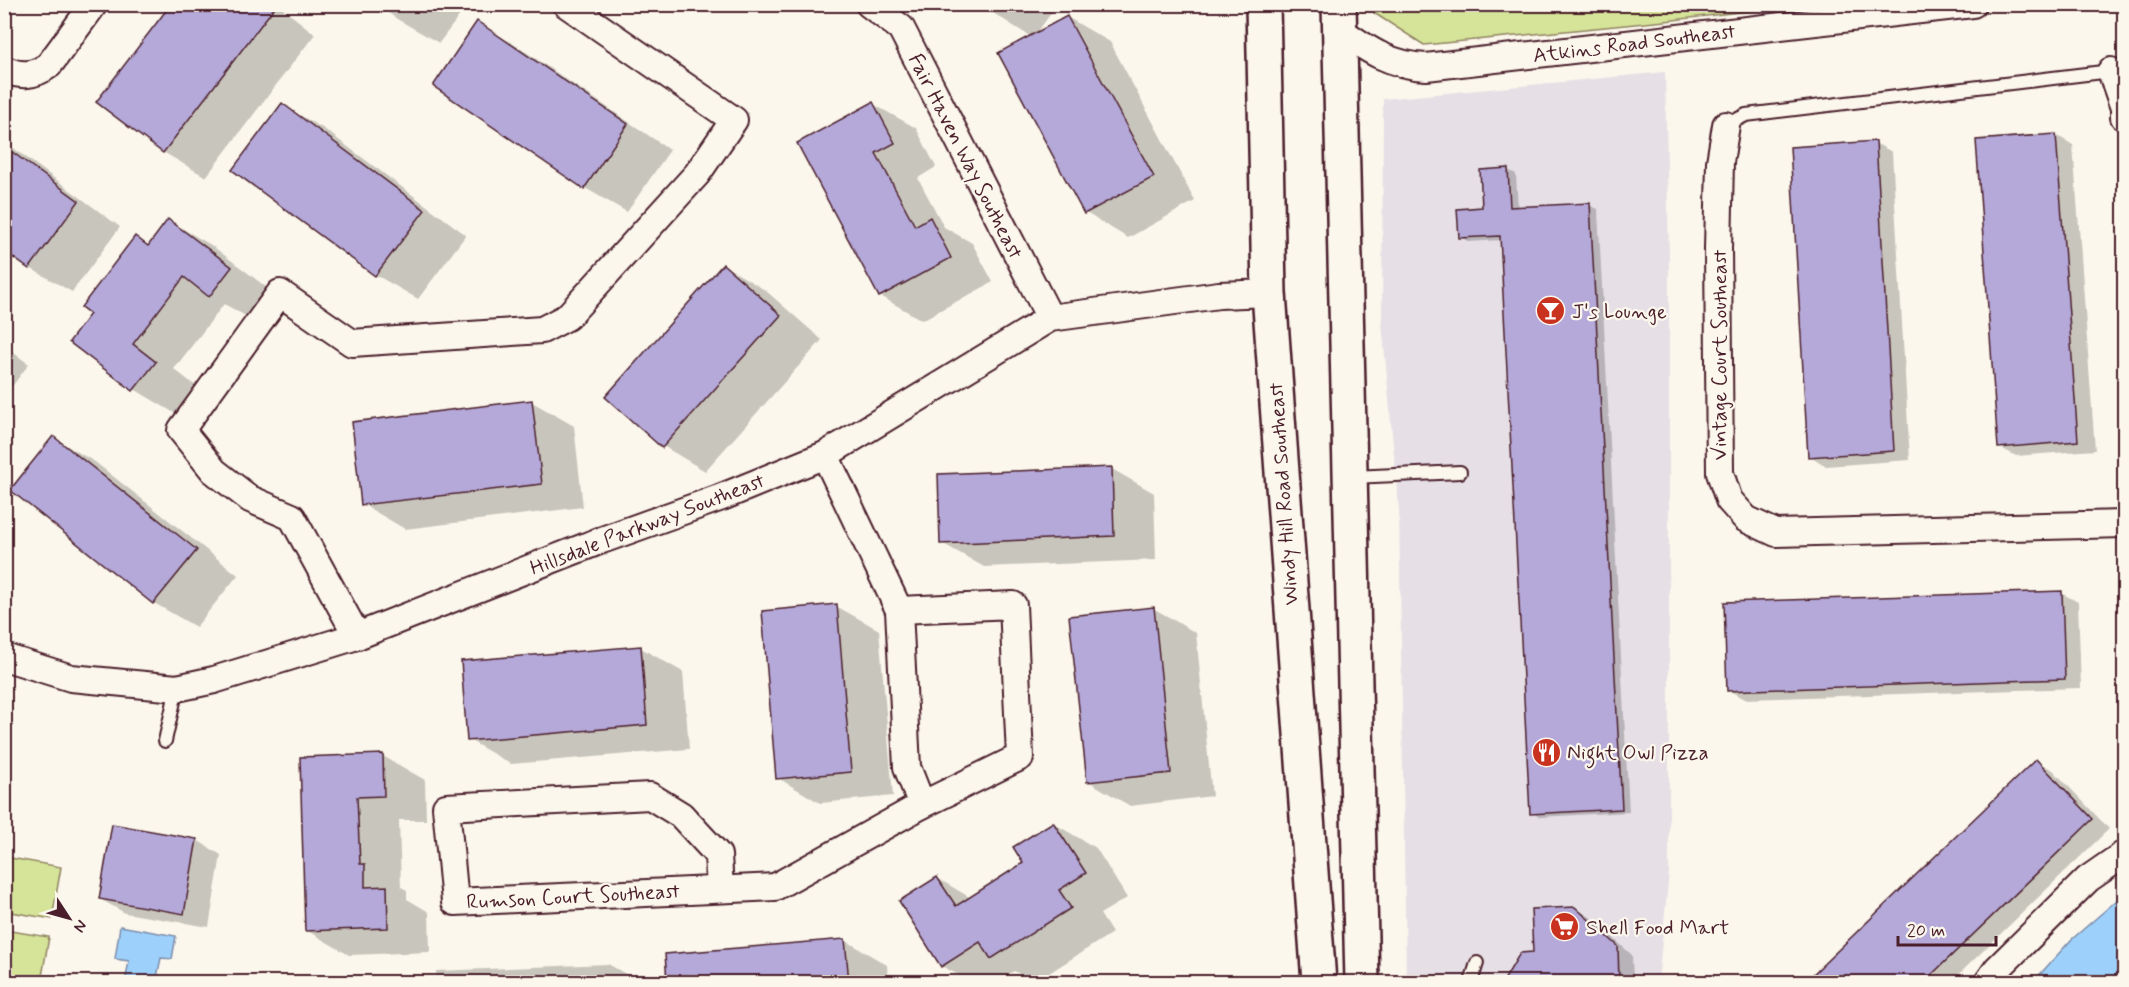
<svg xmlns="http://www.w3.org/2000/svg" width="2129" height="987" viewBox="0 0 2129 987" font-family="Mynerve,sans-serif">
<style>
.built{fill:#e6e0e6}
.green{fill:#d5e498;stroke:#908262;stroke-width:1.5}
.water{fill:#9dd1fb;stroke:#7c8aa8;stroke-width:1.5}
.shadow{fill:#0003}
.building{fill:#b5a9d9;stroke:#4a1f2b;stroke-width:1.5}
.lines{fill:none;stroke-linecap:round;stroke-linejoin:round}
.lane-casing{stroke:#4a1f2b;stroke-width:16}
.street-casing{stroke:#4a1f2b;stroke-width:30}
.secondary-casing{stroke:#4a1f2b;stroke-width:38}
.lane{stroke:#fbf7ec;stroke-width:12}
.street{stroke:#fbf7ec;stroke-width:26}
.secondary{stroke:#fbf7ec;stroke-width:33}
.labels{text-anchor:middle;stroke-width:4.5;stroke-linejoin:round;paint-order:stroke}
.street-label{font-size:21px;fill:#4a1f2b;stroke:#fbf7ec}
.poi-label{font-size:21px;fill:#4a1f2b;stroke:#fbf7ec;text-anchor:start}
</style>
<rect width="100%" height="100%" fill="#fbf7ec"/>
<filter id="ink" filterUnits="userSpaceOnUse"><feTurbulence type="fractalNoise" baseFrequency=".0167" numOctaves="2"/><feDisplacementMap in="SourceGraphic" scale="12" xChannelSelector="R" yChannelSelector="G"/><feConvolveMatrix kernelMatrix="1 2 1 2 8 2 1 2 1" color-interpolation-filters="sRGB"/></filter>
<g filter="url(#ink)">
<path class="built" d="M 1665,72 L 1669,256 L 1669,873 L 1658,982 L 1406,982 L 1399,511 L 1382,323 L 1383,99 Z"/>
<g class="green">
<path d="M 1375,4 L 1797,4 L 1797,5 L 1665,21 L 1424,45 L 1374,13 Z"/>
<path d="M 5,857 L 61,867 L 52,919 L 5,911 Z"/>
<path d="M 4,930 L 49,937 L 41,982 L 5,982 Z"/>
</g>
<g class="water">
<path d="M 2124,896 L 2124,982 L 2033,982 L 2071,940 L 2117,900 Z"/>
<path d="M 120,926 L 176,936 L 172,959 L 161,958 L 156,982 L 125,982 L 129,961 L 115,959 Z"/>
</g>
<g class="shadow">
<path d="M 173,4 L 277,4 L 315,34 L 206,177 L 163,152 Z"/>
<path d="M 376,4 L 446,4 L 460,15 L 439,43 L 397,19 Z"/>
<path d="M 979,4 L 1058,4 L 1035,35 L 1067,17 L 1110,42 L 1195,201 L 1128,238 L 1086,213 L 1000,54 L 1031,37 Z"/>
<path d="M 478,23 L 520,48 L 670,150 L 627,212 L 585,188 Z"/>
<path d="M 873,104 L 916,128 L 936,167 L 918,178 L 944,227 L 972,243 L 993,282 L 922,320 L 880,296 Z"/>
<path d="M 282,105 L 324,129 L 466,235 L 418,299 L 376,275 Z"/>
<path d="M 2056,135 L 2073,145 L 2095,450 L 2016,456 L 1999,447 Z"/>
<path d="M 4,141 L 120,227 L 72,292 L 30,268 L 4,249 Z"/>
<path d="M 1875,143 L 1892,152 L 1910,460 L 1826,466 L 1810,456 Z"/>
<path d="M 1508,170 L 1516,174 L 1518,209 L 1589,205 L 1598,209 L 1629,812 L 1540,817 L 1532,813 L 1501,240 L 1469,242 L 1461,237 L 1484,209 Z"/>
<path d="M 169,221 L 211,245 L 274,293 L 253,320 L 224,304 L 174,369 L 197,387 L 176,414 L 134,389 L 92,314 L 136,238 L 150,246 Z"/>
<path d="M 723,265 L 765,290 L 822,340 L 705,471 L 663,446 Z"/>
<path d="M 4,346 L 29,364 L 4,397 Z"/>
<path d="M 532,402 L 574,426 L 583,507 L 405,529 L 362,504 Z"/>
<path d="M 53,438 L 95,462 L 238,575 L 196,627 L 154,603 L 12,490 Z"/>
<path d="M 1112,469 L 1154,493 L 1156,560 L 984,567 L 942,543 Z"/>
<path d="M 2061,593 L 2078,602 L 2081,688 L 1745,699 L 1728,690 Z"/>
<path d="M 836,606 L 879,630 L 893,796 L 820,803 L 778,778 Z"/>
<path d="M 1153,608 L 1196,633 L 1212,796 L 1130,806 L 1088,781 Z"/>
<path d="M 641,648 L 683,672 L 689,749 L 511,764 L 469,740 Z"/>
<path d="M 383,756 L 425,780 L 426,820 L 399,820 L 401,887 L 407,890 L 407,899 L 429,912 L 430,952 L 349,955 L 306,930 L 302,759 Z"/>
<path d="M 2036,761 L 2053,770 L 2109,829 L 1951,982 L 1821,982 L 1814,976 Z"/>
<path d="M 1053,823 L 1096,848 L 1127,898 L 1100,914 L 1112,933 L 1035,982 L 1014,971 L 996,982 L 971,982 L 942,966 L 937,878 L 971,898 L 1026,863 Z"/>
<path d="M 197,840 L 221,855 L 209,927 L 125,913 L 100,899 Z"/>
<path d="M 1575,908 L 1590,917 L 1632,955 L 1633,982 L 1504,982 L 1521,955 L 1535,954 Z"/>
<path d="M 845,940 L 887,965 L 888,982 L 669,982 L 666,956 Z"/>
<path d="M 608,964 L 640,982 L 437,982 L 436,971 Z"/>
</g>
<g class="building">
<path d="M 171,4 L 277,4 L 163,153 L 96,102 Z"/>
<path d="M 1067,16 L 1154,177 L 1084,214 L 998,53 Z"/>
<path d="M 477,21 L 628,124 L 584,189 L 433,86 Z"/>
<path d="M 873,102 L 895,143 L 876,153 L 915,226 L 930,217 L 951,258 L 879,297 L 797,143 Z"/>
<path d="M 282,103 L 425,210 L 375,276 L 232,170 Z"/>
<path d="M 2056,134 L 2078,441 L 1998,448 L 1976,140 Z"/>
<path d="M 1876,141 L 1894,451 L 1808,457 L 1790,147 Z"/>
<path d="M 4,146 L 79,201 L 29,269 L 4,251 Z"/>
<path d="M 1508,168 L 1510,207 L 1590,203 L 1622,809 L 1530,814 L 1500,236 L 1459,238 L 1457,209 L 1482,207 L 1480,170 Z"/>
<path d="M 168,219 L 232,267 L 209,297 L 184,277 L 133,344 L 156,362 L 133,391 L 69,342 L 90,314 L 81,307 L 135,236 L 148,246 Z"/>
<path d="M 723,264 L 781,315 L 662,448 L 605,397 Z"/>
<path d="M 532,400 L 542,484 L 361,505 L 352,422 Z"/>
<path d="M 53,436 L 197,550 L 153,604 L 10,490 Z"/>
<path d="M 1112,467 L 1114,536 L 940,544 L 938,474 Z"/>
<path d="M 2062,591 L 2065,679 L 1727,691 L 1724,602 Z"/>
<path d="M 837,604 L 851,772 L 776,779 L 762,611 Z"/>
<path d="M 1154,607 L 1171,773 L 1087,782 L 1069,616 Z"/>
<path d="M 641,646 L 647,725 L 467,741 L 461,661 Z"/>
<path d="M 383,754 L 384,796 L 357,797 L 360,864 L 365,864 L 365,887 L 387,886 L 388,928 L 305,931 L 300,757 Z"/>
<path d="M 2036,759 L 2093,819 L 1924,982 L 1805,982 Z"/>
<path d="M 1053,822 L 1086,873 L 1059,890 L 1071,908 L 991,959 L 980,942 L 941,967 L 899,901 L 937,877 L 956,906 L 1023,863 L 1013,847 Z"/>
<path d="M 112,824 L 197,839 L 184,914 L 99,899 Z"/>
<path d="M 1575,907 L 1618,946 L 1619,982 L 1503,982 L 1520,953 L 1533,952 L 1531,909 Z"/>
<path d="M 845,939 L 849,982 L 667,982 L 665,954 Z"/>
</g>
<g class="lines">
<defs>
<g id="lane">
<path d="M 1726,125 L 1746,115 L 2111,71"/>
<path d="M 1353,477 L 1460,472"/>
<path d="M 165,741 L 177,688"/>
<path d="M 1471,982 L 1477,963"/>
</g>
<g id="street">
<path d="M 869,4 L 901,28 L 1050,318"/>
<path d="M 1340,30 C 1368,50 1390,65 1426,67 L 1973,4"/>
<path d="M 4,69 C 21,77 34,76 49,65 L 94,4"/>
<path d="M 2111,71 L 2124,108 L 2124,117"/>
<path d="M 1726,125 L 1720,162 L 1718,249 L 1720,473 L 1729,500 L 1746,519 L 1776,533 L 2124,524"/>
<path d="M 899,610 L 1013,605 L 1020,757 L 922,805"/>
<path d="M 357,636 L 292,517 L 250,499 L 214,471 L 181,430 L 280,293 L 352,343 L 542,330 L 567,317 L 697,174 L 734,120 L 566,4"/>
<path d="M 4,657 L 71,678 L 177,688 L 214,680 L 357,636 L 602,540 L 722,497 L 825,455 L 1050,318 L 1219,295 L 1269,293"/>
<path d="M 720,889 L 718,855 L 681,815 L 650,796 L 446,807 L 455,902 L 775,887 L 922,805 L 907,767 L 899,610 L 825,455"/>
<path d="M 1988,982 L 1997,969 L 2088,879 L 2124,854"/>
</g>
<g id="secondary">
<path d="M 1263,4 L 1269,293 L 1319,982"/>
<path d="M 1339,4 L 1362,982"/>
</g>
</defs>
<use href="#lane" class="lane-casing"/>
<use href="#street" class="street-casing"/>
<use href="#secondary" class="secondary-casing"/>
<use href="#lane" class="lane"/>
<use href="#street" class="street"/>
<use href="#secondary" class="secondary"/>
</g>
</g>
<defs>
<symbol id="bar-disc" viewBox="-11 -11 22 22"><circle r="9.5" fill="#c8321e" stroke="#fbf7ec"/><path d="M-6-5H6L.8 .8V4.5H3.5V6h-7V4.5H-.8V.8Z" fill="#fff"/></symbol>
<symbol id="restaurant-disc" viewBox="-11 -11 22 22"><circle r="9.5" fill="#c8321e" stroke="#fbf7ec"/><path d="M-5-6h1v4h1v-4h1v4h1v-4h1v5L-1.5 .5V6h-2V.5L-5-1ZM5-6V6H3V1.5H1.5Q1.5-4 5-6Z" fill="#fff"/></symbol>
<symbol id="supermarket-disc" viewBox="-11 -11 22 22"><circle r="9.5" fill="#c8321e" stroke="#fbf7ec"/><path d="M-6-5.5h2.5l.6 2H6L4.5 2H-2.5L-4.4-4H-6ZM-1.5 3.2a1.3 1.3 0 1 0 .1 0ZM3 3.2a1.3 1.3 0 1 0 .1 0Z" fill="#fff"/></symbol>
</defs>
<g fill-rule="evenodd">
<use href="#bar-disc" x="1534" y="294" width="33" height="33"/>
<use href="#restaurant-disc" x="1530" y="736" width="33" height="33"/>
<use href="#supermarket-disc" x="1548" y="910" width="33" height="33"/>
</g>
<g class="labels">
<g class="street-label">
<text transform="translate(1634 43) rotate(-7)" y="7">Atkins Road Southeast</text>
<text transform="translate(966 156) rotate(63)" y="7">Fair Haven Way Southeast</text>
<text transform="translate(1719 355) rotate(-90)" y="7">Vintage Court Southeast</text>
<text transform="translate(1283 494) rotate(-94)" y="7">Windy Hill Road Southeast</text>
<text transform="translate(647 524) rotate(-21)" y="7">Hillsdale Parkway Southeast</text>
<text transform="translate(573 896) rotate(-3)" y="7">Rumson Court Southeast</text>
</g>
<g class="poi-label">
<text x="1572" y="318">J's Lounge</text>
<text x="1567" y="759">Night Owl Pizza</text>
<text x="1586" y="934">Shell Food Mart</text>
</g>
</g>
<rect width="2129" height="987" fill="none" stroke="#fbf7ec" stroke-width="24"/>
<rect x="12" y="12" width="2105" height="963" fill="none" stroke="#4a1f2b" stroke-width="2" filter="url(#ink)"/>
<g transform="translate(69 918) rotate(126)" stroke="#fbf7ec" stroke-width="4.5" paint-order="stroke">
<path d="M0-4.5L10 22L0 15L-10 22Z" fill="#4a1f2b"/>
<text y="-9" font-size="16" font-weight="bold" text-anchor="middle" fill="#4a1f2b">N</text>
</g>
<path d="M1898 936v9h98v-9" fill="none" stroke="#4a1f2b" stroke-width="3"/>
<text x="1907" y="936" font-size="18" fill="#4a1f2b" stroke="#fbf7ec" stroke-width="4.5" paint-order="stroke">20 m</text>
</svg>
